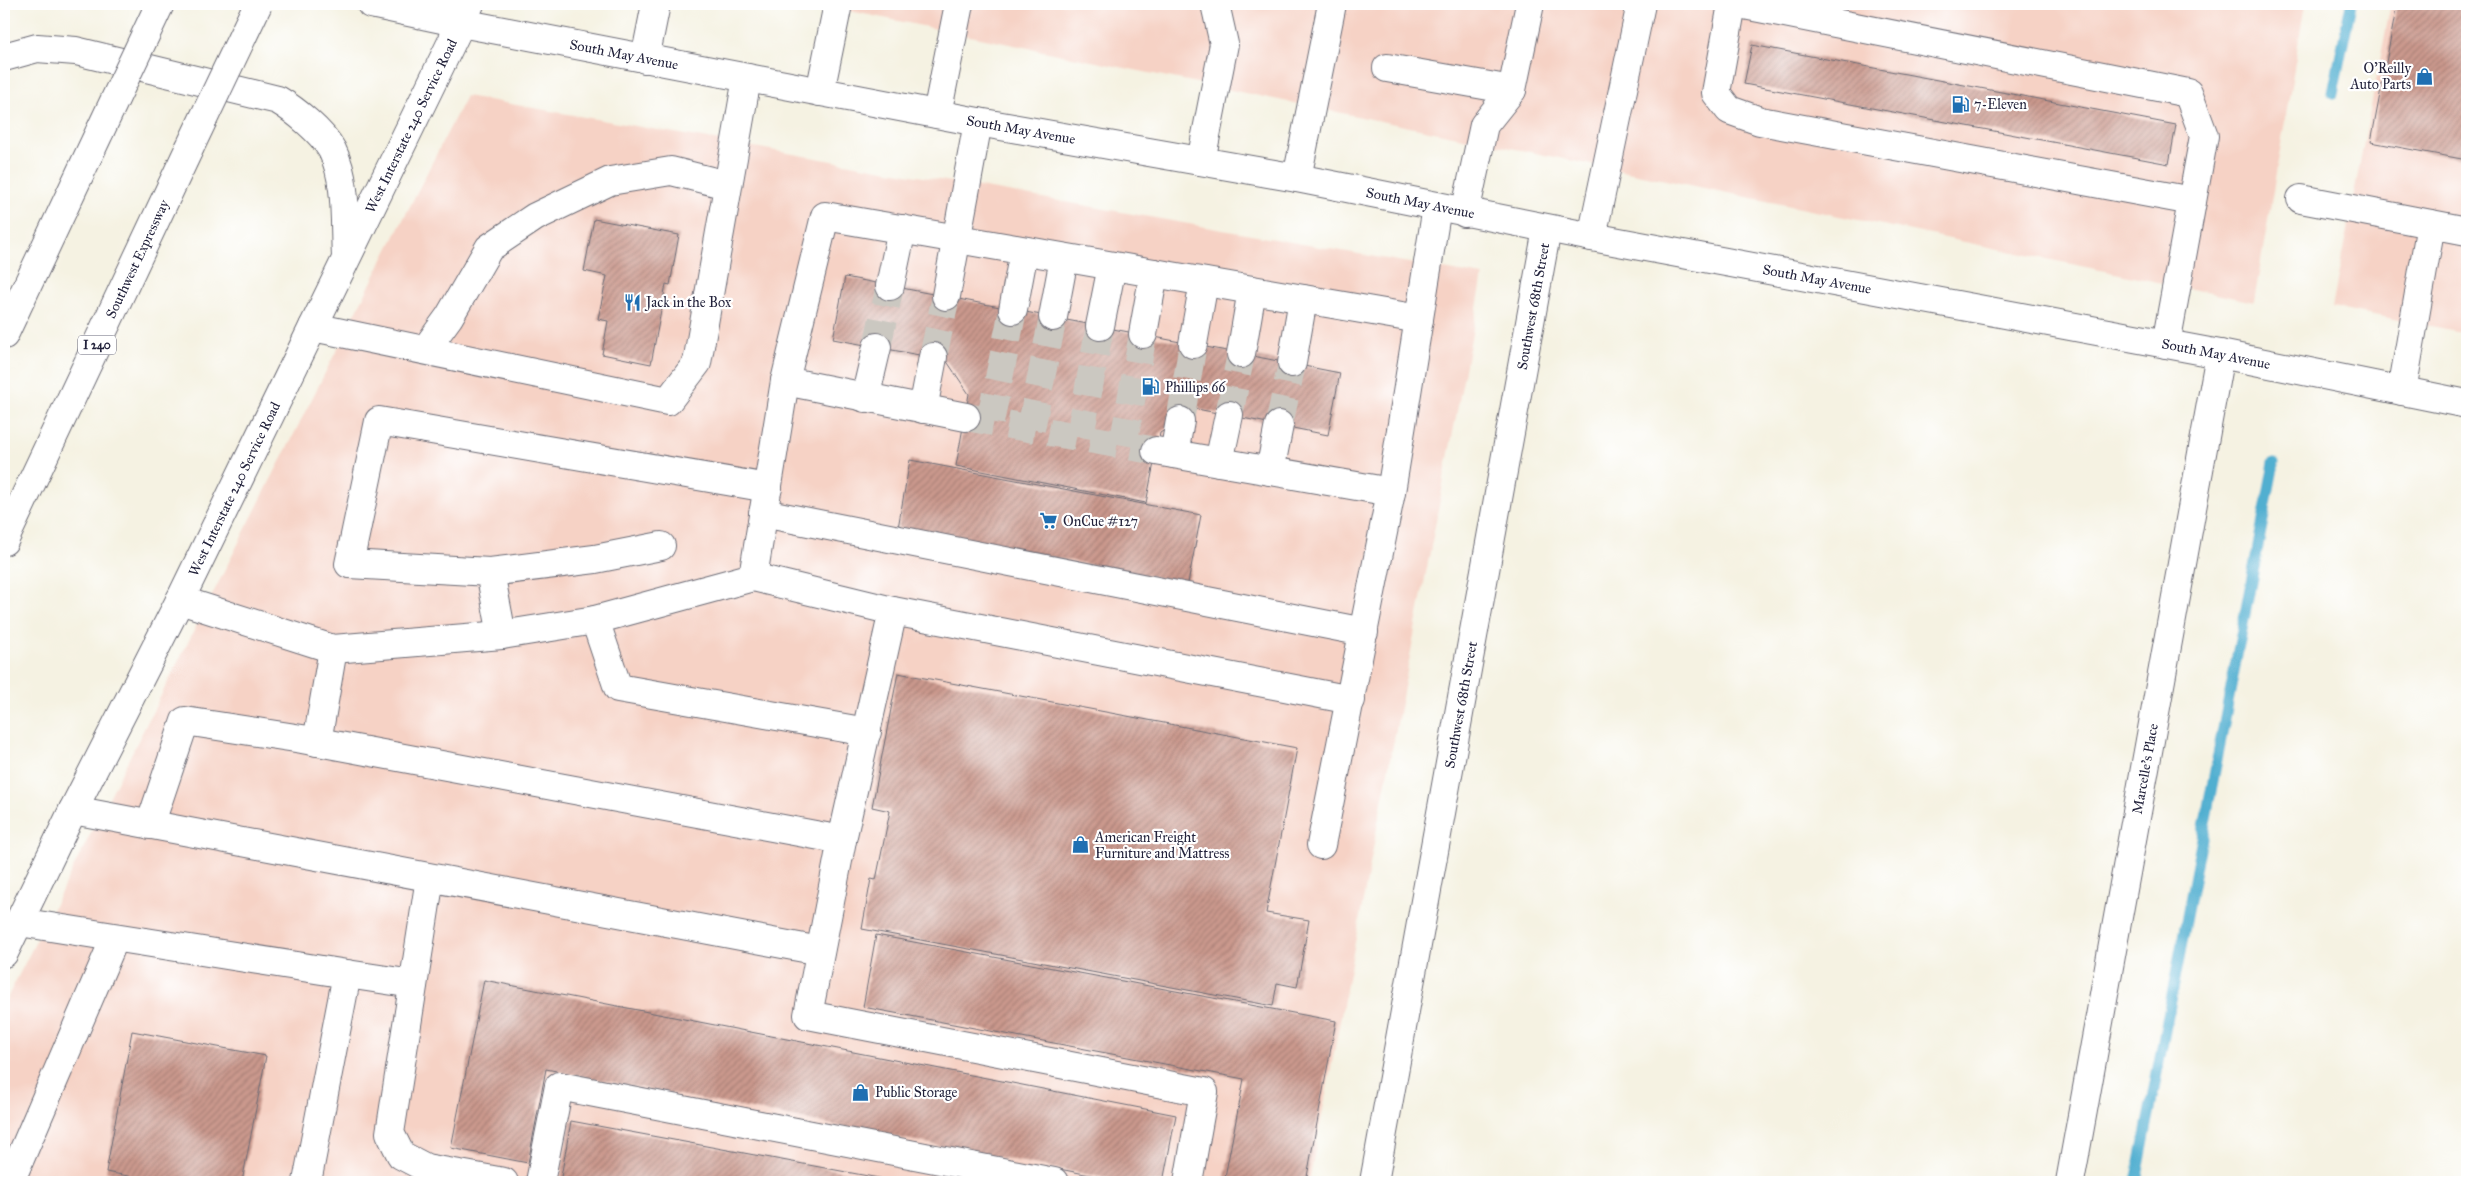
<svg xmlns="http://www.w3.org/2000/svg" width="2471" height="1186" viewBox="0 0 2471 1186" font-family="'IM FELL Great Primer',serif">
<style>
.built{fill:#f6d2c5}
.lines{fill:none;stroke-linecap:round;stroke-linejoin:round}
.stream{stroke:#51afd0;stroke-width:11}
.building{fill:url(#building-hatch)}
.minor-tunnel{stroke:#cbc8c1;stroke-width:28;stroke-dasharray:28 14;stroke-linecap:butt}
.minor-casing{stroke:#6c6b75;stroke-width:30}
.major-casing{stroke:#6c6b75;stroke-width:30}
.highway-casing{stroke:#6c6b75;stroke-width:30}
.minor{stroke:#fff;stroke-width:28}
.major{stroke:#fff;stroke-width:28}
.highway{stroke:#fff;stroke-width:28}
.highway-bridge-casing{stroke:#6c6b75;stroke-width:30;stroke-linecap:butt}
.highway-bridge{stroke:#fff;stroke-width:28}
.labels{text-anchor:middle;stroke-width:4.5;stroke-linejoin:round;paint-order:stroke}
.shield{fill:#fff;stroke:#646476;stroke-width:1}
.shield-label{font-size:12px;font-weight:bold;fill:#22223b}
.street-label{font-size:14px;fill:#22223b;stroke:#fff}
.poi-label{font-size:14px;fill:#22223b;stroke:#fff;text-anchor:start}
</style>
<defs>
<pattern id="building-hatch" width="6" height="6" patternUnits="userSpaceOnUse" patternTransform="scale(1.25)"><rect width="6" height="6" fill="#cb998d"/><path d="M-1 1l2-2M0 6l6-6M5 7l2-2" fill="none" stroke="#a47c74"/></pattern>
</defs>
<rect width="100%" height="100%" fill="#fff"/>
<filter id="ink" filterUnits="userSpaceOnUse"><feTurbulence type="fractalNoise" baseFrequency=".02" numOctaves="2"/><feDisplacementMap in="SourceGraphic" scale="10" xChannelSelector="R" yChannelSelector="G"/><feConvolveMatrix kernelMatrix="1 2 1 2 8 2 1 2 1" color-interpolation-filters="sRGB"/></filter>
<filter id="wash" filterUnits="userSpaceOnUse"><feTurbulence type="fractalNoise" baseFrequency=".0096" numOctaves="4" result="noise"/><feDisplacementMap in="SourceGraphic" scale="20" xChannelSelector="R" yChannelSelector="G"/><feGaussianBlur stdDeviation="1.12" result="paint"/><feColorMatrix in="noise" values="0 0 0 0 0 0 0 0 0 0 0 0 0 0 0 0 0 1.4 0 .05"/><feComposite in="paint" operator="in"/></filter>
<g filter="url(#wash)">
<rect width="100%" height="100%" fill="#f5f2e2"/>
<g class="built">
<path d="M 816,4 L 2305,4 L 2254,302 Z"/>
<path d="M 2391,4 L 2467,4 L 2467,333 L 2332,307 Z"/>
<path d="M 466,96 L 1483,276 L 1309,1182 L 4,1182 L 4,1004 Z"/>
</g>
<g class="lines">
<g class="stream">
<path d="M 2333,93 L 2351,4"/>
<path d="M 2136,1182 L 2274,463"/>
</g>
</g>
<g id="blocks">
<g class="building">
<path d="M 2397,4 L 2434,4 L 2467,10 L 2467,160 L 2371,142 Z"/>
<path d="M 1752,45 L 2176,125 L 2169,164 L 1744,84 Z"/>
<path d="M 594,219 L 679,235 L 670,285 L 666,284 L 651,364 L 602,354 L 608,321 L 598,319 L 607,276 L 584,271 Z"/>
<path d="M 845,277 L 1340,373 L 1328,435 L 1197,409 L 1160,433 L 1146,503 L 956,466 L 969,394 L 946,360 L 833,339 Z"/>
<path d="M 910,460 L 1201,515 L 1188,583 L 898,528 Z"/>
<path d="M 898,673 L 1297,748 L 1266,913 L 1309,920 L 1297,987 L 1277,983 L 1273,1006 L 862,929 L 871,879 L 876,880 L 890,811 L 872,807 Z"/>
<path d="M 876,935 L 1336,1021 L 1306,1182 L 1224,1182 L 1244,1079 L 863,1007 Z"/>
<path d="M 484,980 L 1176,1115 L 1163,1182 L 1126,1182 L 546,1069 L 528,1163 L 451,1148 Z"/>
<path d="M 132,1031 L 266,1056 L 242,1182 L 161,1182 L 106,1172 Z"/>
<path d="M 571,1121 L 895,1181 L 894,1182 L 591,1182 L 561,1177 Z"/>
</g>
</g>
</g>
<g filter="url(#ink)">
<use href="#blocks" fill-opacity="0" stroke="#6c6b75" stroke-width="1"/>
<g class="lines">
<g class="minor-tunnel">
<path d="M 877,347 L 890,286"/>
<path d="M 933,357 L 946,296"/>
<path d="M 1229,415 L 1241,354"/>
<path d="M 966,417 L 1156,451"/>
<path d="M 1180,421 L 1193,344"/>
<path d="M 990,422 L 1013,310"/>
<path d="M 1279,425 L 1292,363"/>
<path d="M 1031,429 L 1053,317"/>
<path d="M 1080,437 L 1100,326"/>
<path d="M 1123,445 L 1143,334"/>
</g>
<defs>
<g id="minor">
<path d="M 1732,4 L 1716,93 L 1729,110 L 1760,121 L 2192,201"/>
<path d="M 1739,4 L 2188,93 L 2204,136 L 2166,344"/>
<path d="M 645,59 L 656,4"/>
<path d="M 1387,68 L 1512,90"/>
<path d="M 820,92 L 838,4"/>
<path d="M 937,114 L 959,4"/>
<path d="M 1201,161 L 1224,44 L 1215,4"/>
<path d="M 1297,178 L 1332,4"/>
<path d="M 2301,199 L 2431,224"/>
<path d="M 1465,213 L 1484,125 L 1512,90 L 1530,4"/>
<path d="M 1592,237 L 1641,4"/>
<path d="M 890,286 L 902,229"/>
<path d="M 946,296 L 978,122"/>
<path d="M 1013,310 L 1024,251"/>
<path d="M 1053,317 L 1064,258"/>
<path d="M 1100,326 L 1112,266"/>
<path d="M 313,327 L 668,401 L 697,363 L 747,78"/>
<path d="M 1143,334 L 1154,273"/>
<path d="M 1193,344 L 1204,282"/>
<path d="M 425,350 L 449,317 L 489,248 L 535,217 L 610,181 L 671,171 L 727,185"/>
<path d="M 1241,354 L 1252,290"/>
<path d="M 1292,363 L 1303,299"/>
<path d="M 2402,391 L 2431,224 L 2467,231"/>
<path d="M 865,398 L 877,347"/>
<path d="M 923,409 L 933,357"/>
<path d="M 966,417 L 785,381 L 825,216 L 1419,319"/>
<path d="M 1156,451 L 1391,492"/>
<path d="M 1174,454 L 1180,421"/>
<path d="M 1219,462 L 1229,415"/>
<path d="M 1270,471 L 1279,425"/>
<path d="M 763,513 L 1364,632"/>
<path d="M 490,572 L 595,559 L 661,546"/>
<path d="M 753,577 L 893,611"/>
<path d="M 180,600 L 333,649 L 502,635 L 595,620 L 753,577 L 785,381"/>
<path d="M 595,620 L 618,688 L 867,732"/>
<path d="M 502,635 L 490,572 L 349,564 L 379,421 L 768,488"/>
<path d="M 317,742 L 333,649"/>
<path d="M 73,810 L 820,951"/>
<path d="M 150,825 L 185,721 L 302,739 L 842,840 L 893,611 L 1351,700"/>
<path d="M 842,840 L 808,1015 L 1204,1092 L 1188,1182"/>
<path d="M 1321,845 L 1391,492 L 1437,207"/>
<path d="M 430,878 L 390,1133 L 401,1155 L 426,1168 L 504,1182"/>
<path d="M 19,922 L 347,974 L 307,1182"/>
<path d="M 347,974 L 413,984"/>
<path d="M 14,1182 L 10,1182 L 115,938"/>
<path d="M 540,1182 L 559,1086 L 1054,1182"/>
<path id="s1" d="M 1374,1182 L 1547,229"/>
<path id="s2" d="M 2070,1182 L 2220,354"/>
</g>
<g id="major">
<path id="s3" d="M 371,4 L 461,23 L 978,122 L 1297,178 L 1592,237 L 2220,354 L 2467,404"/>
<path d="M 4,57 L 37,48 L 76,51 L 278,100 C 295,110 322,132 332,150 C 348,182 344,223 346,257"/>
<path id="s4" d="M 4,953 L 73,810 L 180,600 L 461,23"/>
</g>
<g id="highway">
<path d="M 461,23 L 470,4"/>
<path d="M 4,335 L 100,131"/>
<path id="s5" d="M 4,541 L 189,149"/>
</g>
</defs>
<use href="#minor" class="minor-casing"/>
<use href="#major" class="major-casing"/>
<use href="#highway" class="highway-casing"/>
<use href="#minor" class="minor"/>
<use href="#major" class="major"/>
<use href="#highway" class="highway"/>
<defs>
<g id="highway-bridge">
<path d="M 100,131 L 160,4"/>
<path d="M 189,149 L 258,4"/>
</g>
</defs>
<use href="#highway-bridge" class="highway-bridge-casing"/>
<use href="#highway-bridge" class="highway-bridge"/>
</g>
</g>
<defs>
<symbol id="shop-bare" viewBox="-9 -9 18 18"><path d="M-5-2.5h2.3a2.7 3.5 0 0 1 5.4 0H5L5.5 6h-11ZM-1.5-2.5h3a1.5 2.3 0 0 0-3 0Z" fill="#1f6fb2" stroke="#fff" stroke-width="2.5" paint-order="stroke"/></symbol>
<symbol id="fuel-bare" viewBox="-9 -9 18 18"><path d="M-5.5-6h7V0h2V4h1.3V-2.5L3-4.5l.8-.8L6-3V5H2.5V1h-1V6h-7ZM-4.2-4.7v3.2H.2V-4.7Z" fill="#1f6fb2" stroke="#fff" stroke-width="2.5" paint-order="stroke"/></symbol>
<symbol id="restaurant-bare" viewBox="-9 -9 18 18"><path d="M-5-6h1v4h1v-4h1v4h1v-4h1v5L-1.5 .5V6h-2V.5L-5-1ZM5-6V6H3V1.5H1.5Q1.5-4 5-6Z" fill="#1f6fb2" stroke="#fff" stroke-width="2.5" paint-order="stroke"/></symbol>
<symbol id="supermarket-bare" viewBox="-9 -9 18 18"><path d="M-6-5.5h2.5l.6 2H6L4.5 2H-2.5L-4.4-4H-6ZM-1.5 3.2a1.3 1.3 0 1 0 .1 0ZM3 3.2a1.3 1.3 0 1 0 .1 0Z" fill="#1f6fb2" stroke="#fff" stroke-width="2.5" paint-order="stroke"/></symbol>
</defs>
<g fill-rule="evenodd">
<use href="#shop-bare" x="2412" y="64" width="25" height="25"/>
<use href="#fuel-bare" x="1948" y="92" width="25" height="25"/>
<use href="#restaurant-bare" x="620" y="290" width="25" height="25"/>
<use href="#fuel-bare" x="1138" y="374" width="25" height="25"/>
<use href="#supermarket-bare" x="1036" y="508" width="25" height="25"/>
<use href="#shop-bare" x="1068" y="832" width="25" height="25"/>
<use href="#shop-bare" x="848" y="1080" width="25" height="25"/>
</g>
<g class="labels">
<rect class="shield" x="78" y="335.5" width="38" height="19" rx="4"/>
<g class="shield-label">
<text x="97" y="349">I 240</text>
</g>
<g class="street-label">
<text dy="5" stroke="none"><textPath href="#s3" startOffset="258">South May Avenue</textPath></text>
<text dy="5" stroke="none"><textPath href="#s4" startOffset="922">West Interstate 240 Service Road</textPath></text>
<text dy="5" stroke="none"><textPath href="#s3" startOffset="662">South May Avenue</textPath></text>
<text dy="5" stroke="none"><textPath href="#s3" startOffset="1068">South May Avenue</textPath></text>
<text dy="5" stroke="none"><textPath href="#s5" startOffset="312">Southwest Expressway</textPath></text>
<text dy="5" stroke="none"><textPath href="#s3" startOffset="1472">South May Avenue</textPath></text>
<text dy="5" stroke="none"><textPath href="#s1" startOffset="890">Southwest 68th Street</textPath></text>
<text dy="5" stroke="none"><textPath href="#s3" startOffset="1878">South May Avenue</textPath></text>
<text dy="5" stroke="none"><textPath href="#s4" startOffset="518">West Interstate 240 Service Road</textPath></text>
<text dy="5" stroke="none"><textPath href="#s1" startOffset="485">Southwest 68th Street</textPath></text>
<text dy="5" stroke="none"><textPath href="#s2" startOffset="420">Marcelle's Place</textPath></text>
</g>
<g class="poi-label">
<text x="2411" y="73" text-anchor="end">O'Reilly<tspan x="2411" dy="16">Auto Parts</tspan></text>
<text x="1974" y="109">7-Eleven</text>
<text x="646" y="307">Jack in the Box</text>
<text x="1165" y="392">Phillips 66</text>
<text x="1063" y="526">OnCue #127</text>
<text x="1095" y="842">American Freight<tspan x="1095" dy="16">Furniture and Mattress</tspan></text>
<text x="875" y="1097">Public Storage</text>
</g>
</g>
<rect width="2471" height="1186" fill="none" stroke="#fff" stroke-width="20"/>
</svg>
